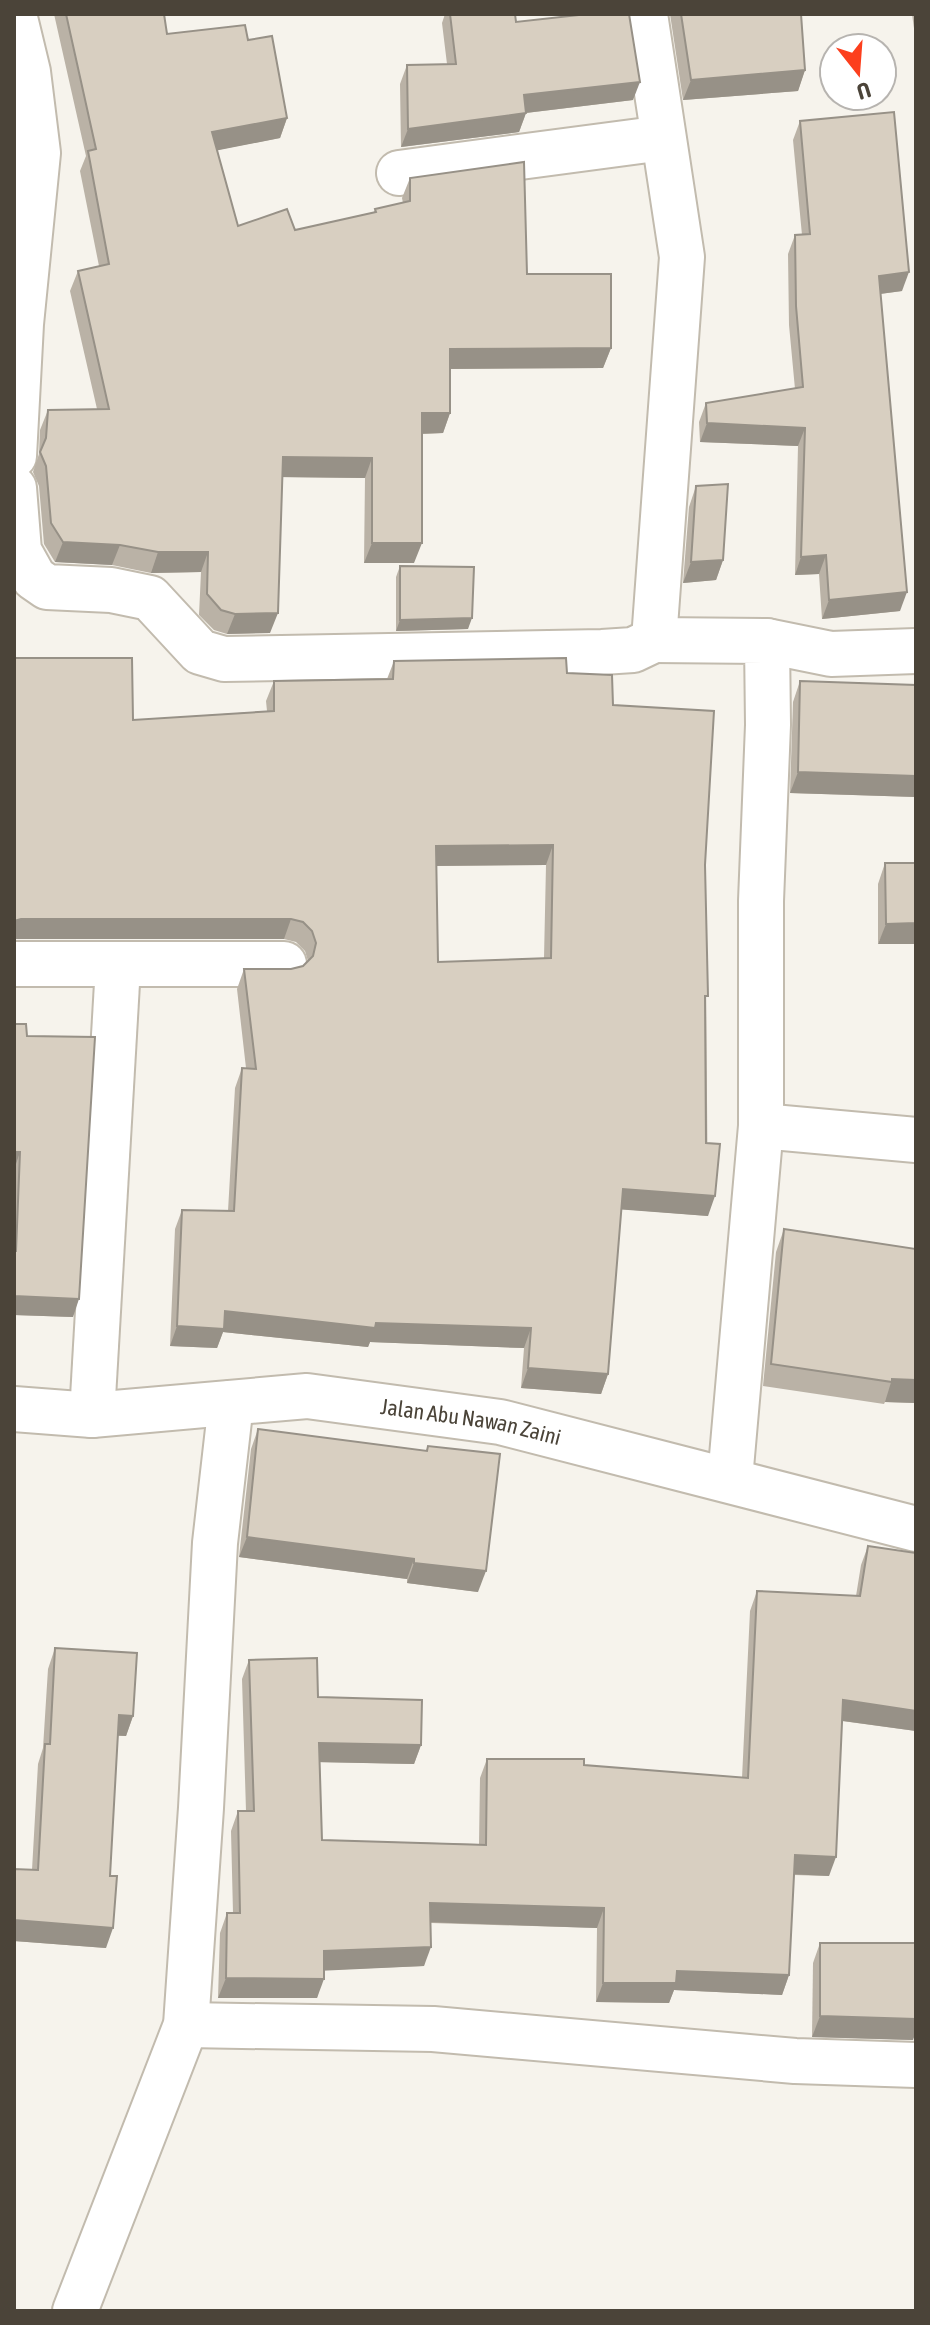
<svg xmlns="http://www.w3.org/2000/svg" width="930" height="2325" viewBox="0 0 930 2325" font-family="'Asap Condensed',sans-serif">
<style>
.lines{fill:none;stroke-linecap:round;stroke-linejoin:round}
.minor-casing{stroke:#c2bbae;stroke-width:48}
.minor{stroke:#fff;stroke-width:44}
.wall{fill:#bab2a6;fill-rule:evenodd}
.shaded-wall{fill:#979187}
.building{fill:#d8cfc1;stroke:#979187;stroke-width:2;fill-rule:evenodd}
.labels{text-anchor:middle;stroke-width:8;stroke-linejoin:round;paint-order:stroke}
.street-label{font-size:22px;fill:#4b4439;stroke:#fff}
</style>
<rect width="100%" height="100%" fill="#f6f3ec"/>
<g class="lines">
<defs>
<g id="minor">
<path d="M 645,14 L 682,257 L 654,640 L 767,641 L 768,725 L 761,901 L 761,1126 L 730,1479"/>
<path d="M 399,173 L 663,138"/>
<path d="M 14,456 L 21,324 L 38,153 L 28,72 L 14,14"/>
<path d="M 14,488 L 19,551 L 34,578 L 47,587 L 111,590 L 150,598 L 200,652 L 224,659 L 602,652 L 633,650 L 654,640"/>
<path d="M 767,641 L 831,654 L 916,651"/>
<path d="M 14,964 L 284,964"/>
<path d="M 761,1126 L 916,1140"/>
<path id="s1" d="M 14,1409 L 92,1415 L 307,1396 L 500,1422 L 916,1529"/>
<path d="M 92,1415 L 118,966"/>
<path d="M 186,2025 L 433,2029 L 795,2061 L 916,2065"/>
<path d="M 75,2311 L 186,2025 L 201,1808 L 215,1543 L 231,1403"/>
</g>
</defs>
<use href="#minor" class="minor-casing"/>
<use href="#minor" class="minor"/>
</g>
<g class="wall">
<path d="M 54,14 L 164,14 L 167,34 L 248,40 L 287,118 L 280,138 L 217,150 L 238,226 L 295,230 L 374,212 L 375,209 L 403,203 L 402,198 L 410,178 L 527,274 L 611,348 L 603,368 L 450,369 L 450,413 L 443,433 L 422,434 L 414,563 L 364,563 L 365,478 L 282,477 L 270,633 L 227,634 L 214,630 L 199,615 L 201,572 L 151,573 L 112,565 L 55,562 L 44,544 L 39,486 L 33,472 L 39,454 L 40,430 L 48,410 L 97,409 L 70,291 L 78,271 L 99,266 L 80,171 L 86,156 Z"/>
<path d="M 445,14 L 515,14 L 516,22 L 633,100 L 526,113 L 519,132 L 401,147 L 400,84 L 407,65 L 447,64 L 442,23 Z"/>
<path d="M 670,14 L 801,14 L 805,70 L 798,91 L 683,100 Z"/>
<path d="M 912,14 L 916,14 L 916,43 Z"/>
<path d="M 800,121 L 902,291 L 880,294 L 900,611 L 822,619 L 819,574 L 795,575 L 798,446 L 700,442 L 699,422 L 706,403 L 795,389 L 789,325 L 788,254 L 795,235 L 802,235 L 793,140 Z"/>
<path d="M 696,486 L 723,560 L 716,580 L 683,583 L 689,507 Z"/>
<path d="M 400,566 L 468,629 L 396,631 L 396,577 Z"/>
<path d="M 394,661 L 567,673 L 613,705 L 705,865 L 708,1216 L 621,1209 L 608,1374 L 601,1394 L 521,1388 L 524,1348 L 370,1342 L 368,1347 L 223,1332 L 217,1348 L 170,1346 L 175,1229 L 182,1210 L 228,1211 L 235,1088 L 242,1068 L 246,1068 L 237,989 L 244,969 L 291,969 L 303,966 L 308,961 L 305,951 L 296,942 L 284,939 L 14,939 L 133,720 L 267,711 L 266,701 L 274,681 L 387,679 ZM 546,865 L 544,958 L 438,962 L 436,866 Z"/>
<path d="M 800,681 L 916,685 L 916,797 L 790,793 L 793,702 Z"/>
<path d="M 885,863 L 916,863 L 878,944 L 878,884 Z"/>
<path d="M 14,1024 L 27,1036 L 73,1317 L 14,1315 Z"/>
<path d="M 784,1229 L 916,1249 L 916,1403 L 885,1402 L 884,1404 L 763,1386 L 776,1252 Z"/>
<path d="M 258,1429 L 426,1451 L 428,1446 L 478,1592 L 407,1583 L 407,1579 L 239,1557 L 251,1449 Z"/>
<path d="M 868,1546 L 916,1553 L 916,1731 L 842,1721 L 829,1876 L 794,1875 L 789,1975 L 782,1995 L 674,1990 L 669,2003 L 596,2002 L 597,1928 L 431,1923 L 424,1966 L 324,1970 L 317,1998 L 218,1998 L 220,1933 L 227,1913 L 233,1913 L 231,1831 L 238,1811 L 246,1811 L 242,1679 L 249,1660 L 318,1697 L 421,1745 L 414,1764 L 320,1762 L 322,1840 L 479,1844 L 480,1778 L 487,1759 L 742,1778 L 750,1611 L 757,1591 L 856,1596 L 861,1565 Z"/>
<path d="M 55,1648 L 133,1716 L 126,1736 L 118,1736 L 106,1948 L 14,1941 L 14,1869 L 32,1870 L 38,1764 L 43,1748 L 48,1669 Z"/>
<path d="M 820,1943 L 913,2040 L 812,2037 L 813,1963 Z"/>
</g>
<g class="shaded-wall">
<path d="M 805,70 L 798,91 L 683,100 L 691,80 Z"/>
<path d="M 640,82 L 633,100 L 517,114 L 524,95 Z"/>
<path d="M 526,113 L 519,132 L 401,147 L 408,129 Z"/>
<path d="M 287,118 L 280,138 L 204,153 L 212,132 Z"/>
<path d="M 909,272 L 902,291 L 872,295 L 879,276 Z"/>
<path d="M 611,348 L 603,368 L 443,369 L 450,349 Z"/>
<path d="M 422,413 L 450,413 L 443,433 L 415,434 Z"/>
<path d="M 707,423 L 805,428 L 798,446 L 700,442 Z"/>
<path d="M 283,457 L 372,458 L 365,478 L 276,477 Z"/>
<path d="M 63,542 L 120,545 L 112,565 L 55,562 Z"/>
<path d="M 372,543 L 422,543 L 414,563 L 364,563 Z"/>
<path d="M 158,552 L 208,552 L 201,572 L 151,573 Z"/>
<path d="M 826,555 L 819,574 L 795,575 L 801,557 Z"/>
<path d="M 723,560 L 716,580 L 683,583 L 691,562 Z"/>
<path d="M 907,592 L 900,611 L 822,619 L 829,600 Z"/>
<path d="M 278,613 L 270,633 L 227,634 L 235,614 Z"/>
<path d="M 472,618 L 468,629 L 396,631 L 400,620 Z"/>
<path d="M 798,772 L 916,776 L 916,797 L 790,793 Z"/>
<path d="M 553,845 L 546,865 L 429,866 L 436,846 Z"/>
<path d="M 21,919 L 291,919 L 284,939 L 14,939 L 14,921 Z"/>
<path d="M 916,923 L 916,944 L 878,944 L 886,924 Z"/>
<path d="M 14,1152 L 20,1152 L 14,1170 Z"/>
<path d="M 623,1189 L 715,1196 L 708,1216 L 615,1209 Z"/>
<path d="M 14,1296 L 79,1299 L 73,1317 L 14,1315 Z"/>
<path d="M 225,1311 L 376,1323 L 531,1328 L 524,1348 L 370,1342 L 368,1347 L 223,1332 L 217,1348 L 170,1346 L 177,1326 Z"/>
<path d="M 528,1368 L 608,1374 L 601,1394 L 521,1388 Z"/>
<path d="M 892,1379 L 916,1380 L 916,1403 L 885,1402 Z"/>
<path d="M 247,1537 L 414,1559 L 407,1579 L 239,1557 Z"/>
<path d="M 414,1563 L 486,1571 L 478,1592 L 407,1583 Z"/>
<path d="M 843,1700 L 916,1711 L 916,1731 L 836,1720 Z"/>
<path d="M 119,1715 L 133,1716 L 126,1736 L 112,1735 Z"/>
<path d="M 319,1743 L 421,1745 L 414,1764 L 312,1762 Z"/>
<path d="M 795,1855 L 836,1857 L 829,1876 L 788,1874 Z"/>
<path d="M 430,1903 L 604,1908 L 597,1928 L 423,1922 Z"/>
<path d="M 14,1920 L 113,1928 L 106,1948 L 14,1941 Z"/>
<path d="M 431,1947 L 424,1966 L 317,1971 L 324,1951 Z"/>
<path d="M 677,1971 L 789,1975 L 782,1995 L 674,1990 L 669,2003 L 596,2002 L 603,1983 Z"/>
<path d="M 226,1978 L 324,1979 L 317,1998 L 218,1998 Z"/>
<path d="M 916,2013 L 916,2032 L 913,2040 L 812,2037 L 820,2016 Z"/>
</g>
<g class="building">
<path d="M 66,14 L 164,14 L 167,34 L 245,25 L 248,40 L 272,36 L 287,118 L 212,132 L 238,226 L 287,209 L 295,230 L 376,212 L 375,209 L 410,201 L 410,178 L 524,162 L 527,274 L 611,274 L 611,348 L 450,349 L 450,413 L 422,413 L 422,543 L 372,543 L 372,458 L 283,457 L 278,613 L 235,614 L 221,610 L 207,594 L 208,552 L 158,552 L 120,545 L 63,542 L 51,523 L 46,466 L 40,452 L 46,438 L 48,410 L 109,409 L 78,271 L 109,264 L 88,151 L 96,149 Z"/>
<path d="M 450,14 L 515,14 L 516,22 L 588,14 L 629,14 L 640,82 L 524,95 L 526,113 L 408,129 L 407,65 L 456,64 Z"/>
<path d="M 681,14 L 801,14 L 805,70 L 691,80 Z"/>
<path d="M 894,112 L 909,272 L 879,276 L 907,592 L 829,600 L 826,555 L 801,557 L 805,428 L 707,423 L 706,403 L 803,387 L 796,306 L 795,235 L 810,234 L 800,121 Z"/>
<path d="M 728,484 L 723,560 L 691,562 L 696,486 Z"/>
<path d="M 400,566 L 474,567 L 472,618 L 400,620 Z"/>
<path d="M 14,658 L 132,658 L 133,720 L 274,711 L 274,681 L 393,679 L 394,661 L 566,658 L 567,673 L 612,675 L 613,705 L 714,711 L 705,865 L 708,996 L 705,996 L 706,1143 L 720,1144 L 715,1196 L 623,1189 L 608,1374 L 528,1368 L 531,1328 L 376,1323 L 375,1328 L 225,1311 L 224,1329 L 177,1326 L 182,1210 L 234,1211 L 242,1068 L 256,1069 L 244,969 L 291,969 L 303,966 L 313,956 L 316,943 L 312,931 L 303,922 L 291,919 L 21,919 L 14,921 ZM 553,845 L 551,958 L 438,962 L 436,846 Z"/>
<path d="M 800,681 L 916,685 L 916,776 L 798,772 Z"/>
<path d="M 885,863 L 916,863 L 916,923 L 886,924 Z"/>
<path d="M 14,1024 L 26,1024 L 27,1036 L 95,1037 L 79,1299 L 14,1296 L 14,1251 L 16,1251 L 20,1152 L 14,1152 Z"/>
<path d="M 784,1229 L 916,1249 L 916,1380 L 892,1379 L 892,1382 L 771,1364 Z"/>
<path d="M 258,1429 L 427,1451 L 428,1446 L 500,1454 L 486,1571 L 414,1563 L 414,1559 L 247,1537 Z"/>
<path d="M 868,1546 L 916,1553 L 916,1711 L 843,1700 L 836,1857 L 795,1855 L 789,1975 L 677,1971 L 676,1983 L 603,1983 L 604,1908 L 430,1903 L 431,1947 L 324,1951 L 324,1979 L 226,1978 L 227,1913 L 240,1913 L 238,1811 L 254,1811 L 249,1660 L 317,1658 L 318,1697 L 422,1700 L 421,1745 L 319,1743 L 322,1840 L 486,1845 L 487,1759 L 584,1759 L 584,1765 L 748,1778 L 757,1591 L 860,1596 Z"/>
<path d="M 55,1648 L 137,1653 L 133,1716 L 119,1715 L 110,1876 L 117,1876 L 113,1928 L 14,1920 L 14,1869 L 38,1870 L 45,1744 L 50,1744 Z"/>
<path d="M 820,1943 L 916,1943 L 916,2019 L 820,2016 Z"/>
</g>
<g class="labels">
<g class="street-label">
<text dy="8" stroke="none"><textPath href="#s1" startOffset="460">Jalan Abu Nawan Zaini</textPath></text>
</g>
</g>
<rect width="930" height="2325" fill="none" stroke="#4b4439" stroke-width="32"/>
<g transform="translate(858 72) rotate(163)"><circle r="38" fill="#ffffff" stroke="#b7b4b0" stroke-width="2"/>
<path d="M0-6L14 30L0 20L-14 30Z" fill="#fc3f1d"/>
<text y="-12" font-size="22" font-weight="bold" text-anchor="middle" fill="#4b4439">U</text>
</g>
</svg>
